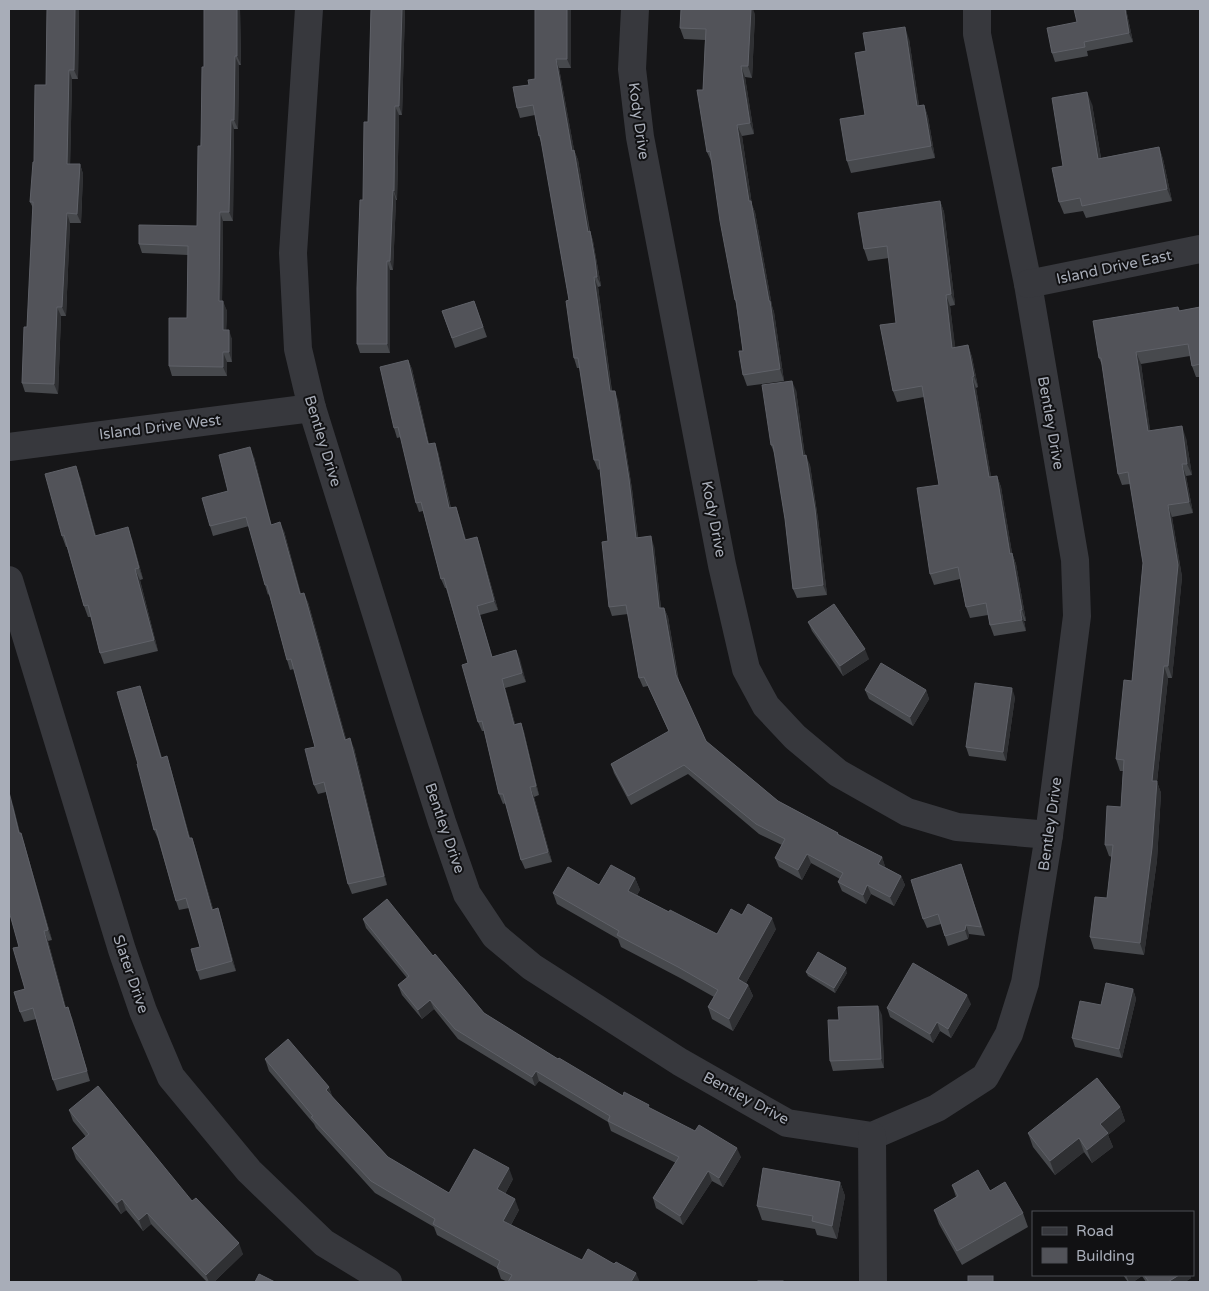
<svg xmlns="http://www.w3.org/2000/svg" width="1209" height="1291" viewBox="0 0 1209 1291" font-family="'Varela Round',sans-serif">
<style>
.lines{fill:none;stroke-linecap:round;stroke-linejoin:round}
.minor{stroke:#37383d;stroke-width:28}
.wall{fill:#47494d}
.shaded-wall{fill:#2f3033}
.building{fill:#525359;stroke:#5f6168}
.labels{text-anchor:middle;stroke-width:4;stroke-linejoin:round;paint-order:stroke}
.street-label{font-size:15px;fill:#a8adb8;stroke:#111113}
</style>
<rect width="100%" height="100%" fill="#161618"/>
<g class="lines">
<g class="minor">
<path d="M 309,9 L 293,253 L 298,349 L 312,408 L 408,716 L 442,822 L 467,894 L 495,936 L 532,967 L 680,1062 L 787,1123 L 872,1136 L 937,1108 L 985,1077 L 1009,1034 L 1025,983 L 1049,835 L 1077,616 L 1075,560 L 1028,284 L 977,34 L 977,9"/>
<path d="M 635,9 L 632,69 L 640,137 L 722,565 L 746,669 L 766,706 L 795,737 L 838,773 L 907,812 L 957,827 L 1049,835"/>
<path d="M 1028,284 L 1200,249"/>
<path d="M 9,447 L 312,408"/>
<path d="M 9,580 L 122,950 L 143,1011 L 171,1077 L 249,1171 L 324,1243 L 388,1282"/>
<path d="M 872,1136 L 873,1282"/>
</g>
</g>
<g class="wall">
<path d="M 47,9 L 79,9 L 78,79 L 72,79 L 70,164 L 80,164 L 83,174 L 81,223 L 70,223 L 66,316 L 61,316 L 58,394 L 25,392 L 22,383 L 27,327 L 33,208 L 30,202 L 34,162 L 46,85 Z"/>
<path d="M 204,9 L 240,9 L 241,65 L 239,65 L 238,129 L 234,129 L 233,221 L 223,221 L 222,301 L 227,311 L 226,330 L 232,339 L 232,362 L 227,362 L 227,376 L 172,376 L 169,366 L 187,318 L 188,255 L 142,253 L 139,244 L 197,226 L 204,67 Z"/>
<path d="M 371,9 L 405,9 L 402,115 L 399,115 L 397,200 L 396,200 L 393,270 L 390,270 L 390,353 L 360,353 L 357,344 L 363,200 L 368,122 Z"/>
<path d="M 535,9 L 571,9 L 571,68 L 559,68 L 574,150 L 578,160 L 590,231 L 593,241 L 598,269 L 601,286 L 598,287 L 612,391 L 618,400 L 632,489 L 638,538 L 654,546 L 661,608 L 664,608 L 668,617 L 679,682 L 706,741 L 778,801 L 838,833 L 839,835 L 882,857 L 885,867 L 901,876 L 905,885 L 894,906 L 871,894 L 866,904 L 842,891 L 838,882 L 840,879 L 811,863 L 802,880 L 779,867 L 775,858 L 782,845 L 759,834 L 688,774 L 631,805 L 614,773 L 611,764 L 669,732 L 648,686 L 643,687 L 639,678 L 628,614 L 612,616 L 609,607 L 608,541 L 600,469 L 598,470 L 594,460 L 580,368 L 577,368 L 574,358 L 569,300 L 542,145 L 539,136 L 535,115 L 520,118 L 517,108 L 529,85 L 535,79 Z"/>
<path d="M 1126,9 L 1133,42 L 1087,51 L 1088,56 L 1055,62 L 1052,53 L 1077,22 Z"/>
<path d="M 755,14 L 752,78 L 745,77 L 754,134 L 742,136 L 752,205 L 755,212 L 772,306 L 774,312 L 784,381 L 747,386 L 743,375 L 743,351 L 736,304 L 735,300 L 712,163 L 707,152 L 703,90 L 705,40 L 684,39 L 680,28 Z"/>
<path d="M 909,39 L 919,106 L 924,105 L 928,117 L 935,158 L 851,173 L 847,161 L 865,115 L 866,51 Z"/>
<path d="M 1092,104 L 1101,158 L 1159,147 L 1163,159 L 1172,201 L 1086,218 L 1083,211 L 1064,214 L 1059,202 L 1063,166 Z"/>
<path d="M 940,201 L 944,212 L 955,305 L 950,306 L 955,348 L 968,345 L 972,357 L 978,387 L 976,388 L 991,477 L 997,476 L 1001,487 L 1012,553 L 1016,564 L 1026,621 L 1024,621 L 1026,631 L 994,636 L 990,625 L 988,615 L 970,618 L 966,607 L 960,579 L 934,585 L 930,574 L 939,485 L 924,397 L 897,402 L 893,391 L 896,323 L 889,258 L 868,261 L 864,249 Z"/>
<path d="M 474,301 L 487,337 L 455,348 L 442,311 Z"/>
<path d="M 1178,307 L 1180,311 L 1200,307 L 1200,377 L 1196,377 L 1192,366 L 1190,356 L 1141,364 L 1150,431 L 1186,438 L 1192,475 L 1186,476 L 1193,513 L 1172,517 L 1182,577 L 1172,678 L 1168,678 L 1157,782 L 1161,793 L 1157,860 L 1144,955 L 1094,949 L 1090,937 L 1107,898 L 1112,857 L 1109,856 L 1105,845 L 1121,807 L 1123,771 L 1120,771 L 1116,759 L 1132,681 L 1143,563 L 1130,484 L 1122,485 L 1118,474 L 1102,365 L 1099,358 Z"/>
<path d="M 408,360 L 412,369 L 429,444 L 438,452 L 451,508 L 456,507 L 459,516 L 466,540 L 477,537 L 480,546 L 498,610 L 480,615 L 492,657 L 516,650 L 526,682 L 505,688 L 515,724 L 521,723 L 524,732 L 539,795 L 534,797 L 552,862 L 525,869 L 521,860 L 506,803 L 503,804 L 499,794 L 484,731 L 482,731 L 478,722 L 468,663 L 446,588 L 445,588 L 441,579 L 423,511 L 419,512 L 416,503 L 401,437 L 397,438 L 394,428 Z"/>
<path d="M 796,390 L 805,456 L 810,465 L 818,519 L 827,595 L 797,598 L 793,589 L 785,519 L 775,455 L 771,445 Z"/>
<path d="M 254,457 L 271,524 L 284,531 L 301,594 L 308,602 L 346,739 L 354,748 L 387,885 L 352,894 L 348,884 L 326,792 L 318,794 L 314,785 L 315,747 L 294,669 L 290,670 L 287,660 L 269,594 L 268,595 L 265,585 L 249,526 L 213,536 L 210,526 L 228,491 Z"/>
<path d="M 80,477 L 96,536 L 132,539 L 143,579 L 140,580 L 158,651 L 104,664 L 100,653 L 91,617 L 88,617 L 84,606 L 67,547 L 66,547 L 62,536 Z"/>
<path d="M 808,622 L 869,659 L 843,676 L 812,631 Z"/>
<path d="M 140,686 L 162,758 L 170,766 L 190,838 L 192,838 L 195,847 L 213,909 L 221,918 L 236,971 L 200,980 L 197,971 L 200,947 L 189,908 L 179,910 L 176,901 L 158,839 L 154,830 L 138,764 Z"/>
<path d="M 865,690 L 926,690 L 929,699 L 913,726 L 869,699 Z"/>
<path d="M 1015,697 L 1006,761 L 969,756 L 966,747 Z"/>
<path d="M 13,805 L 20,833 L 24,843 L 52,940 L 48,941 L 66,1008 L 72,1018 L 90,1081 L 57,1091 L 53,1080 L 36,1019 L 24,1022 L 20,1012 L 25,989 L 19,947 Z"/>
<path d="M 961,864 L 985,936 L 969,934 L 968,939 L 948,946 L 941,924 L 927,928 L 923,919 Z"/>
<path d="M 635,878 L 640,890 L 637,895 L 669,912 L 717,934 L 742,915 L 776,929 L 746,983 L 748,985 L 753,996 L 733,1031 L 712,1019 L 708,1007 L 714,997 L 682,979 L 621,947 L 618,939 L 557,904 L 553,893 Z"/>
<path d="M 363,919 L 433,956 L 484,1013 L 558,1059 L 623,1096 L 651,1109 L 741,1157 L 723,1187 L 712,1181 L 683,1225 L 656,1208 L 653,1198 L 676,1163 L 611,1131 L 608,1122 L 539,1081 L 535,1086 L 458,1039 L 434,1009 L 422,1019 L 402,995 L 398,985 L 407,978 L 366,928 Z"/>
<path d="M 806,972 L 847,973 L 835,993 L 808,976 Z"/>
<path d="M 1133,989 L 1136,999 L 1122,1058 L 1075,1047 L 1072,1038 L 1101,1005 Z"/>
<path d="M 971,1004 L 951,1038 L 940,1031 L 933,1043 L 890,1017 L 887,1008 Z"/>
<path d="M 882,1015 L 884,1068 L 833,1071 L 830,1061 Z"/>
<path d="M 265,1059 L 329,1087 L 332,1097 L 388,1157 L 449,1193 L 513,1179 L 505,1194 L 519,1210 L 511,1225 L 582,1260 L 614,1264 L 636,1273 L 508,1282 L 501,1279 L 497,1268 L 437,1235 L 434,1227 L 375,1193 L 316,1128 L 314,1124 L 269,1071 Z"/>
<path d="M 1120,1107 L 1125,1121 L 1108,1135 L 1113,1147 L 1092,1163 L 1084,1152 L 1055,1175 L 1033,1147 L 1028,1133 Z"/>
<path d="M 69,1110 L 192,1201 L 243,1254 L 214,1282 L 207,1282 L 151,1224 L 143,1231 L 126,1210 L 121,1214 L 76,1159 L 72,1148 L 86,1137 L 73,1121 Z"/>
<path d="M 840,1182 L 845,1196 L 837,1239 L 817,1235 L 815,1229 L 762,1220 L 757,1206 Z"/>
<path d="M 952,1185 L 990,1191 L 1023,1213 L 1028,1227 L 962,1265 L 939,1224 L 934,1210 L 956,1197 Z"/>
<path d="M 1123,1275 L 1190,1275 L 1191,1278 L 1185,1282 L 1146,1282 L 1142,1276 L 1133,1282 L 1128,1282 Z"/>
</g>
<g class="shaded-wall">
<path d="M 75,9 L 79,9 L 78,79 L 74,70 Z"/>
<path d="M 237,9 L 240,9 L 241,65 L 237,56 Z"/>
<path d="M 402,9 L 405,9 L 402,115 L 399,106 Z"/>
<path d="M 567,9 L 571,9 L 571,68 L 567,59 Z"/>
<path d="M 751,9 L 753,9 L 755,14 L 752,78 L 748,66 Z"/>
<path d="M 1125,9 L 1126,9 L 1133,42 L 1129,33 Z"/>
<path d="M 905,27 L 909,39 L 921,118 L 917,106 Z"/>
<path d="M 235,56 L 239,65 L 238,129 L 234,120 Z"/>
<path d="M 556,59 L 559,68 L 576,160 L 572,151 Z"/>
<path d="M 741,66 L 745,77 L 754,134 L 750,123 Z"/>
<path d="M 69,70 L 72,79 L 70,173 L 67,164 Z"/>
<path d="M 1087,92 L 1092,104 L 1103,171 L 1098,159 Z"/>
<path d="M 924,105 L 928,117 L 935,158 L 931,146 Z"/>
<path d="M 395,106 L 399,115 L 397,200 L 394,191 Z"/>
<path d="M 231,120 L 234,129 L 233,221 L 229,212 Z"/>
<path d="M 737,125 L 742,136 L 752,205 L 755,212 L 772,306 L 774,312 L 784,381 L 780,369 L 769,301 L 749,201 Z"/>
<path d="M 1159,147 L 1163,159 L 1172,201 L 1167,189 Z"/>
<path d="M 574,150 L 578,160 L 591,241 L 588,232 Z"/>
<path d="M 80,164 L 83,174 L 81,223 L 77,214 Z"/>
<path d="M 393,190 L 396,200 L 393,270 L 390,261 Z"/>
<path d="M 940,201 L 944,212 L 955,305 L 951,294 Z"/>
<path d="M 220,212 L 223,221 L 222,311 L 219,301 Z"/>
<path d="M 67,213 L 70,223 L 66,316 L 62,307 Z"/>
<path d="M 590,231 L 593,241 L 601,286 L 597,277 Z"/>
<path d="M 387,261 L 390,270 L 390,353 L 387,344 Z"/>
<path d="M 594,277 L 598,287 L 613,401 L 610,391 Z"/>
<path d="M 946,295 L 950,306 L 957,360 L 952,348 Z"/>
<path d="M 223,301 L 227,311 L 226,339 L 223,330 Z"/>
<path d="M 57,307 L 61,316 L 58,394 L 54,384 Z"/>
<path d="M 229,330 L 232,339 L 232,362 L 229,352 Z"/>
<path d="M 968,345 L 972,357 L 978,387 L 974,376 Z"/>
<path d="M 223,352 L 227,362 L 227,376 L 223,367 Z"/>
<path d="M 1136,352 L 1141,364 L 1152,443 L 1148,431 Z"/>
<path d="M 408,360 L 412,369 L 431,454 L 428,444 Z"/>
<path d="M 972,377 L 976,388 L 993,488 L 989,477 Z"/>
<path d="M 792,381 L 796,390 L 806,465 L 803,456 Z"/>
<path d="M 615,391 L 618,400 L 632,489 L 639,548 L 636,538 Z"/>
<path d="M 1182,426 L 1186,438 L 1192,475 L 1187,464 Z"/>
<path d="M 435,443 L 438,452 L 453,518 L 449,508 Z"/>
<path d="M 250,447 L 254,457 L 274,534 L 271,525 Z"/>
<path d="M 806,455 L 810,465 L 818,519 L 827,595 L 823,585 Z"/>
<path d="M 1182,464 L 1186,476 L 1193,513 L 1189,502 Z"/>
<path d="M 76,466 L 80,477 L 99,548 L 95,536 Z"/>
<path d="M 997,476 L 1001,487 L 1014,565 L 1010,554 Z"/>
<path d="M 1168,505 L 1172,517 L 1182,577 L 1172,678 L 1168,666 Z"/>
<path d="M 456,507 L 459,516 L 468,549 L 465,540 Z"/>
<path d="M 280,522 L 284,531 L 303,604 L 300,594 Z"/>
<path d="M 128,527 L 132,539 L 143,579 L 139,568 Z"/>
<path d="M 651,536 L 654,546 L 662,618 L 659,608 Z"/>
<path d="M 477,537 L 480,546 L 498,610 L 494,601 Z"/>
<path d="M 1012,553 L 1016,564 L 1026,621 L 1022,610 Z"/>
<path d="M 135,569 L 140,580 L 158,651 L 154,640 Z"/>
<path d="M 304,593 L 308,602 L 349,749 L 345,740 Z"/>
<path d="M 477,606 L 480,615 L 495,666 L 492,657 Z"/>
<path d="M 664,608 L 668,617 L 679,685 L 676,675 Z"/>
<path d="M 1020,610 L 1024,621 L 1026,631 L 1022,620 Z"/>
<path d="M 865,649 L 869,659 L 843,676 L 840,666 Z"/>
<path d="M 516,650 L 520,659 L 526,682 L 522,673 Z"/>
<path d="M 1164,666 L 1168,678 L 1157,782 L 1161,793 L 1157,860 L 1144,955 L 1140,943 L 1152,781 Z"/>
<path d="M 502,679 L 505,688 L 518,734 L 514,725 Z"/>
<path d="M 140,686 L 143,695 L 164,767 L 161,758 Z"/>
<path d="M 1012,688 L 1015,697 L 1006,761 L 1003,752 Z"/>
<path d="M 926,690 L 929,699 L 913,726 L 910,717 Z"/>
<path d="M 521,723 L 524,732 L 539,795 L 536,786 Z"/>
<path d="M 350,738 L 354,748 L 387,885 L 384,876 Z"/>
<path d="M 167,756 L 170,766 L 193,848 L 189,838 Z"/>
<path d="M 530,787 L 534,797 L 552,862 L 548,852 Z"/>
<path d="M 9,790 L 13,805 L 22,843 L 19,833 Z"/>
<path d="M 21,833 L 24,843 L 52,940 L 48,930 Z"/>
<path d="M 192,838 L 195,847 L 216,919 L 212,910 Z"/>
<path d="M 807,854 L 811,863 L 802,880 L 798,870 Z"/>
<path d="M 882,857 L 885,866 L 882,873 L 878,864 Z"/>
<path d="M 901,876 L 905,885 L 894,906 L 890,897 Z"/>
<path d="M 635,878 L 640,890 L 632,902 L 628,891 Z"/>
<path d="M 867,885 L 871,894 L 866,904 L 863,895 Z"/>
<path d="M 218,908 L 221,918 L 236,971 L 232,961 Z"/>
<path d="M 772,918 L 776,929 L 742,990 L 738,979 Z"/>
<path d="M 966,925 L 969,934 L 968,939 L 965,930 Z"/>
<path d="M 44,931 L 48,941 L 69,1019 L 65,1008 Z"/>
<path d="M 846,968 L 847,973 L 835,993 L 834,988 Z"/>
<path d="M 748,985 L 753,996 L 733,1031 L 729,1019 Z"/>
<path d="M 1133,989 L 1136,999 L 1122,1058 L 1119,1049 Z"/>
<path d="M 967,995 L 971,1004 L 951,1038 L 948,1029 Z"/>
<path d="M 430,1000 L 434,1009 L 422,1019 L 418,1010 Z"/>
<path d="M 878,1006 L 882,1015 L 884,1068 L 881,1059 Z"/>
<path d="M 68,1007 L 72,1018 L 90,1081 L 87,1071 Z"/>
<path d="M 937,1022 L 940,1031 L 933,1043 L 930,1034 Z"/>
<path d="M 536,1071 L 539,1081 L 535,1086 L 532,1077 Z"/>
<path d="M 329,1087 L 333,1098 L 326,1090 Z"/>
<path d="M 1120,1107 L 1125,1121 L 1108,1135 L 1113,1147 L 1092,1163 L 1087,1150 L 1100,1124 Z"/>
<path d="M 1079,1138 L 1084,1152 L 1055,1175 L 1050,1161 Z"/>
<path d="M 737,1148 L 741,1157 L 723,1187 L 719,1178 Z"/>
<path d="M 509,1168 L 513,1179 L 501,1201 L 497,1189 Z"/>
<path d="M 708,1171 L 712,1181 L 683,1225 L 680,1216 Z"/>
<path d="M 840,1182 L 845,1196 L 837,1239 L 832,1226 Z"/>
<path d="M 122,1199 L 126,1210 L 121,1214 L 117,1203 Z"/>
<path d="M 515,1199 L 519,1210 L 507,1232 L 503,1221 Z"/>
<path d="M 147,1213 L 151,1224 L 143,1231 L 139,1220 Z"/>
<path d="M 239,1243 L 243,1254 L 214,1282 L 209,1282 L 206,1275 Z"/>
<path d="M 636,1273 L 640,1282 L 631,1282 Z"/>
<path d="M 1126,1275 L 1141,1275 L 1142,1276 L 1133,1282 L 1129,1282 Z"/>
<path d="M 1179,1275 L 1190,1275 L 1191,1278 L 1185,1282 L 1168,1282 Z"/>
</g>
<g class="building">
<path d="M 47,9 L 75,9 L 74,70 L 69,70 L 67,164 L 80,164 L 77,214 L 67,213 L 62,307 L 57,307 L 54,384 L 22,383 L 24,327 L 27,327 L 33,202 L 30,202 L 33,162 L 34,162 L 35,85 L 46,85 Z"/>
<path d="M 204,9 L 237,9 L 237,56 L 235,56 L 234,120 L 231,120 L 229,212 L 220,212 L 219,301 L 223,301 L 223,330 L 229,330 L 229,352 L 223,352 L 223,367 L 169,366 L 169,318 L 187,318 L 188,246 L 139,244 L 139,225 L 197,226 L 198,146 L 201,146 L 202,67 L 204,67 Z"/>
<path d="M 371,9 L 402,9 L 399,106 L 395,106 L 394,191 L 393,190 L 390,261 L 387,261 L 387,344 L 357,344 L 357,288 L 360,200 L 363,200 L 364,122 L 368,122 Z"/>
<path d="M 535,9 L 567,9 L 567,59 L 556,59 L 572,151 L 574,150 L 588,232 L 590,231 L 595,260 L 597,277 L 594,277 L 610,391 L 615,391 L 629,479 L 636,538 L 651,536 L 659,608 L 664,608 L 676,675 L 706,741 L 778,801 L 838,833 L 837,834 L 882,857 L 878,864 L 901,876 L 890,897 L 867,885 L 863,895 L 838,882 L 843,873 L 807,854 L 798,870 L 775,858 L 785,839 L 756,824 L 684,765 L 628,796 L 611,764 L 669,731 L 644,677 L 639,678 L 626,605 L 609,607 L 602,542 L 608,541 L 599,460 L 594,460 L 578,358 L 574,358 L 566,301 L 569,300 L 540,135 L 539,136 L 533,105 L 517,108 L 513,87 L 529,85 L 528,80 L 535,79 Z"/>
<path d="M 681,9 L 751,9 L 748,66 L 741,66 L 750,123 L 737,125 L 749,201 L 751,201 L 769,301 L 770,301 L 780,369 L 743,375 L 739,351 L 743,351 L 736,300 L 735,300 L 720,221 L 710,151 L 707,152 L 697,90 L 703,90 L 706,29 L 680,28 Z"/>
<path d="M 1074,9 L 1125,9 L 1129,33 L 1084,42 L 1085,47 L 1052,53 L 1047,28 L 1077,22 Z"/>
<path d="M 905,27 L 917,106 L 924,105 L 931,146 L 847,161 L 840,119 L 865,115 L 855,53 L 866,51 L 863,33 Z"/>
<path d="M 1087,92 L 1098,159 L 1159,147 L 1167,189 L 1082,206 L 1080,198 L 1059,202 L 1052,168 L 1063,166 L 1052,98 Z"/>
<path d="M 940,201 L 951,294 L 946,295 L 952,348 L 968,345 L 974,376 L 972,377 L 989,477 L 997,476 L 1010,554 L 1012,553 L 1022,610 L 1020,610 L 1022,620 L 990,625 L 986,603 L 966,607 L 958,567 L 930,574 L 917,488 L 939,485 L 922,386 L 893,391 L 880,325 L 896,323 L 887,246 L 864,249 L 858,213 Z"/>
<path d="M 474,301 L 483,327 L 452,338 L 442,311 Z"/>
<path d="M 1178,307 L 1179,311 L 1200,307 L 1200,364 L 1192,366 L 1188,344 L 1136,352 L 1148,431 L 1182,426 L 1187,464 L 1182,464 L 1189,502 L 1168,505 L 1178,565 L 1168,666 L 1164,666 L 1152,781 L 1157,781 L 1152,848 L 1140,943 L 1090,937 L 1095,897 L 1107,898 L 1113,845 L 1105,845 L 1107,806 L 1121,807 L 1124,760 L 1116,759 L 1124,680 L 1132,681 L 1143,563 L 1128,472 L 1118,474 L 1101,358 L 1099,358 L 1093,321 Z"/>
<path d="M 408,360 L 428,444 L 435,443 L 449,508 L 456,507 L 465,540 L 477,537 L 494,601 L 477,606 L 492,657 L 516,650 L 522,673 L 502,679 L 514,725 L 521,723 L 536,786 L 530,787 L 548,852 L 521,860 L 503,794 L 499,794 L 482,721 L 478,722 L 462,665 L 468,663 L 444,578 L 441,579 L 421,502 L 416,503 L 398,427 L 394,428 L 380,367 Z"/>
<path d="M 792,381 L 803,456 L 806,455 L 815,509 L 823,585 L 793,589 L 785,519 L 773,445 L 771,445 L 762,385 Z"/>
<path d="M 250,447 L 271,525 L 280,522 L 300,594 L 304,593 L 345,740 L 350,738 L 384,876 L 348,884 L 324,782 L 314,785 L 305,749 L 315,747 L 291,659 L 287,660 L 267,585 L 265,585 L 246,517 L 210,526 L 202,498 L 228,491 L 219,455 Z"/>
<path d="M 76,466 L 95,536 L 128,527 L 139,568 L 135,569 L 154,640 L 100,653 L 88,605 L 84,606 L 64,535 L 62,536 L 45,474 Z"/>
<path d="M 834,604 L 865,649 L 840,666 L 808,622 Z"/>
<path d="M 881,663 L 926,690 L 910,717 L 865,690 Z"/>
<path d="M 975,683 L 1012,688 L 1003,752 L 966,747 Z"/>
<path d="M 140,686 L 161,758 L 167,756 L 189,838 L 192,838 L 212,910 L 218,908 L 232,961 L 197,971 L 191,949 L 200,947 L 186,898 L 176,901 L 156,829 L 154,830 L 137,764 L 138,764 L 117,692 Z"/>
<path d="M 9,792 L 19,833 L 21,833 L 48,930 L 44,931 L 65,1008 L 68,1007 L 87,1071 L 53,1080 L 33,1008 L 20,1012 L 14,992 L 25,989 L 13,948 L 19,947 L 9,911 Z"/>
<path d="M 961,864 L 981,927 L 966,925 L 965,930 L 945,936 L 938,914 L 923,919 L 911,880 Z"/>
<path d="M 611,865 L 635,878 L 628,891 L 669,912 L 670,910 L 717,934 L 731,909 L 742,915 L 748,904 L 772,918 L 738,979 L 748,985 L 729,1019 L 708,1007 L 718,990 L 678,967 L 617,935 L 619,931 L 553,893 L 568,867 L 599,885 Z"/>
<path d="M 387,899 L 433,956 L 435,954 L 484,1013 L 558,1059 L 559,1058 L 623,1096 L 624,1092 L 649,1105 L 648,1107 L 695,1131 L 699,1125 L 737,1148 L 719,1178 L 708,1171 L 680,1216 L 653,1198 L 679,1157 L 608,1121 L 610,1116 L 536,1071 L 532,1077 L 455,1029 L 430,1000 L 418,1010 L 398,985 L 409,976 L 363,919 Z"/>
<path d="M 818,952 L 846,968 L 834,988 L 806,972 Z"/>
<path d="M 913,963 L 967,995 L 948,1029 L 937,1022 L 930,1034 L 887,1008 Z"/>
<path d="M 1106,983 L 1133,989 L 1119,1049 L 1072,1038 L 1080,1001 L 1101,1005 Z"/>
<path d="M 878,1006 L 881,1059 L 830,1061 L 828,1020 L 839,1020 L 838,1007 Z"/>
<path d="M 288,1039 L 329,1087 L 326,1090 L 388,1157 L 449,1193 L 474,1149 L 509,1168 L 497,1189 L 515,1199 L 503,1221 L 582,1260 L 588,1249 L 614,1264 L 616,1262 L 636,1273 L 631,1282 L 508,1282 L 512,1275 L 497,1268 L 500,1261 L 433,1224 L 435,1219 L 371,1181 L 311,1117 L 313,1116 L 265,1059 Z"/>
<path d="M 1097,1078 L 1120,1107 L 1100,1124 L 1108,1133 L 1087,1150 L 1079,1138 L 1050,1161 L 1028,1133 Z"/>
<path d="M 98,1086 L 192,1201 L 196,1198 L 239,1243 L 206,1275 L 147,1213 L 139,1220 L 122,1199 L 117,1203 L 72,1148 L 89,1134 L 69,1110 Z"/>
<path d="M 763,1168 L 840,1182 L 832,1226 L 812,1221 L 813,1216 L 757,1206 Z"/>
<path d="M 978,1170 L 990,1191 L 1005,1182 L 1023,1213 L 957,1251 L 934,1210 L 958,1196 L 952,1185 Z"/>
<path d="M 259,1274 L 275,1282 L 255,1282 Z"/>
<path d="M 1144,1275 L 1179,1275 L 1168,1282 L 1149,1282 Z"/>
<rect x="968" y="1276" width="25" height="6"/>
<rect x="758" y="1281" width="25" height="1"/>
</g>
<g class="labels">
<g class="street-label">
<text transform="translate(639 121) rotate(82)" y="5">Kody Drive</text>
<text transform="translate(1114 267) rotate(-12)" y="5">Island Drive East</text>
<text transform="translate(1051 423) rotate(80)" y="5">Bentley Drive</text>
<text transform="translate(160 427) rotate(-7)" y="5">Island Drive West</text>
<text transform="translate(323 441) rotate(73)" y="5">Bentley Drive</text>
<text transform="translate(714 519) rotate(79)" y="5">Kody Drive</text>
<text transform="translate(1050 824) rotate(-82)" y="5">Bentley Drive</text>
<text transform="translate(445 828) rotate(71)" y="5">Bentley Drive</text>
<text transform="translate(131 974) rotate(71)" y="5">Slater Drive</text>
<text transform="translate(746 1098) rotate(28)" y="5">Bentley Drive</text>
</g>
</g>
<rect width="1209" height="1291" fill="none" stroke="#a8adb8" stroke-width="20"/>
<rect x="1032" y="1211" width="162" height="65" fill="#111113" stroke="#4d4f55"/>
<rect x="1042" y="1227" width="25" height="8" fill="#37383d" stroke="#4d4f55"/>
<text x="1076" y="1236" font-size="15" fill="#a8adb8">Road</text>
<rect x="1042" y="1248" width="25" height="15" fill="#525359" stroke="#4d4f55"/>
<text x="1076" y="1261" font-size="15" fill="#a8adb8">Building</text>
</svg>
